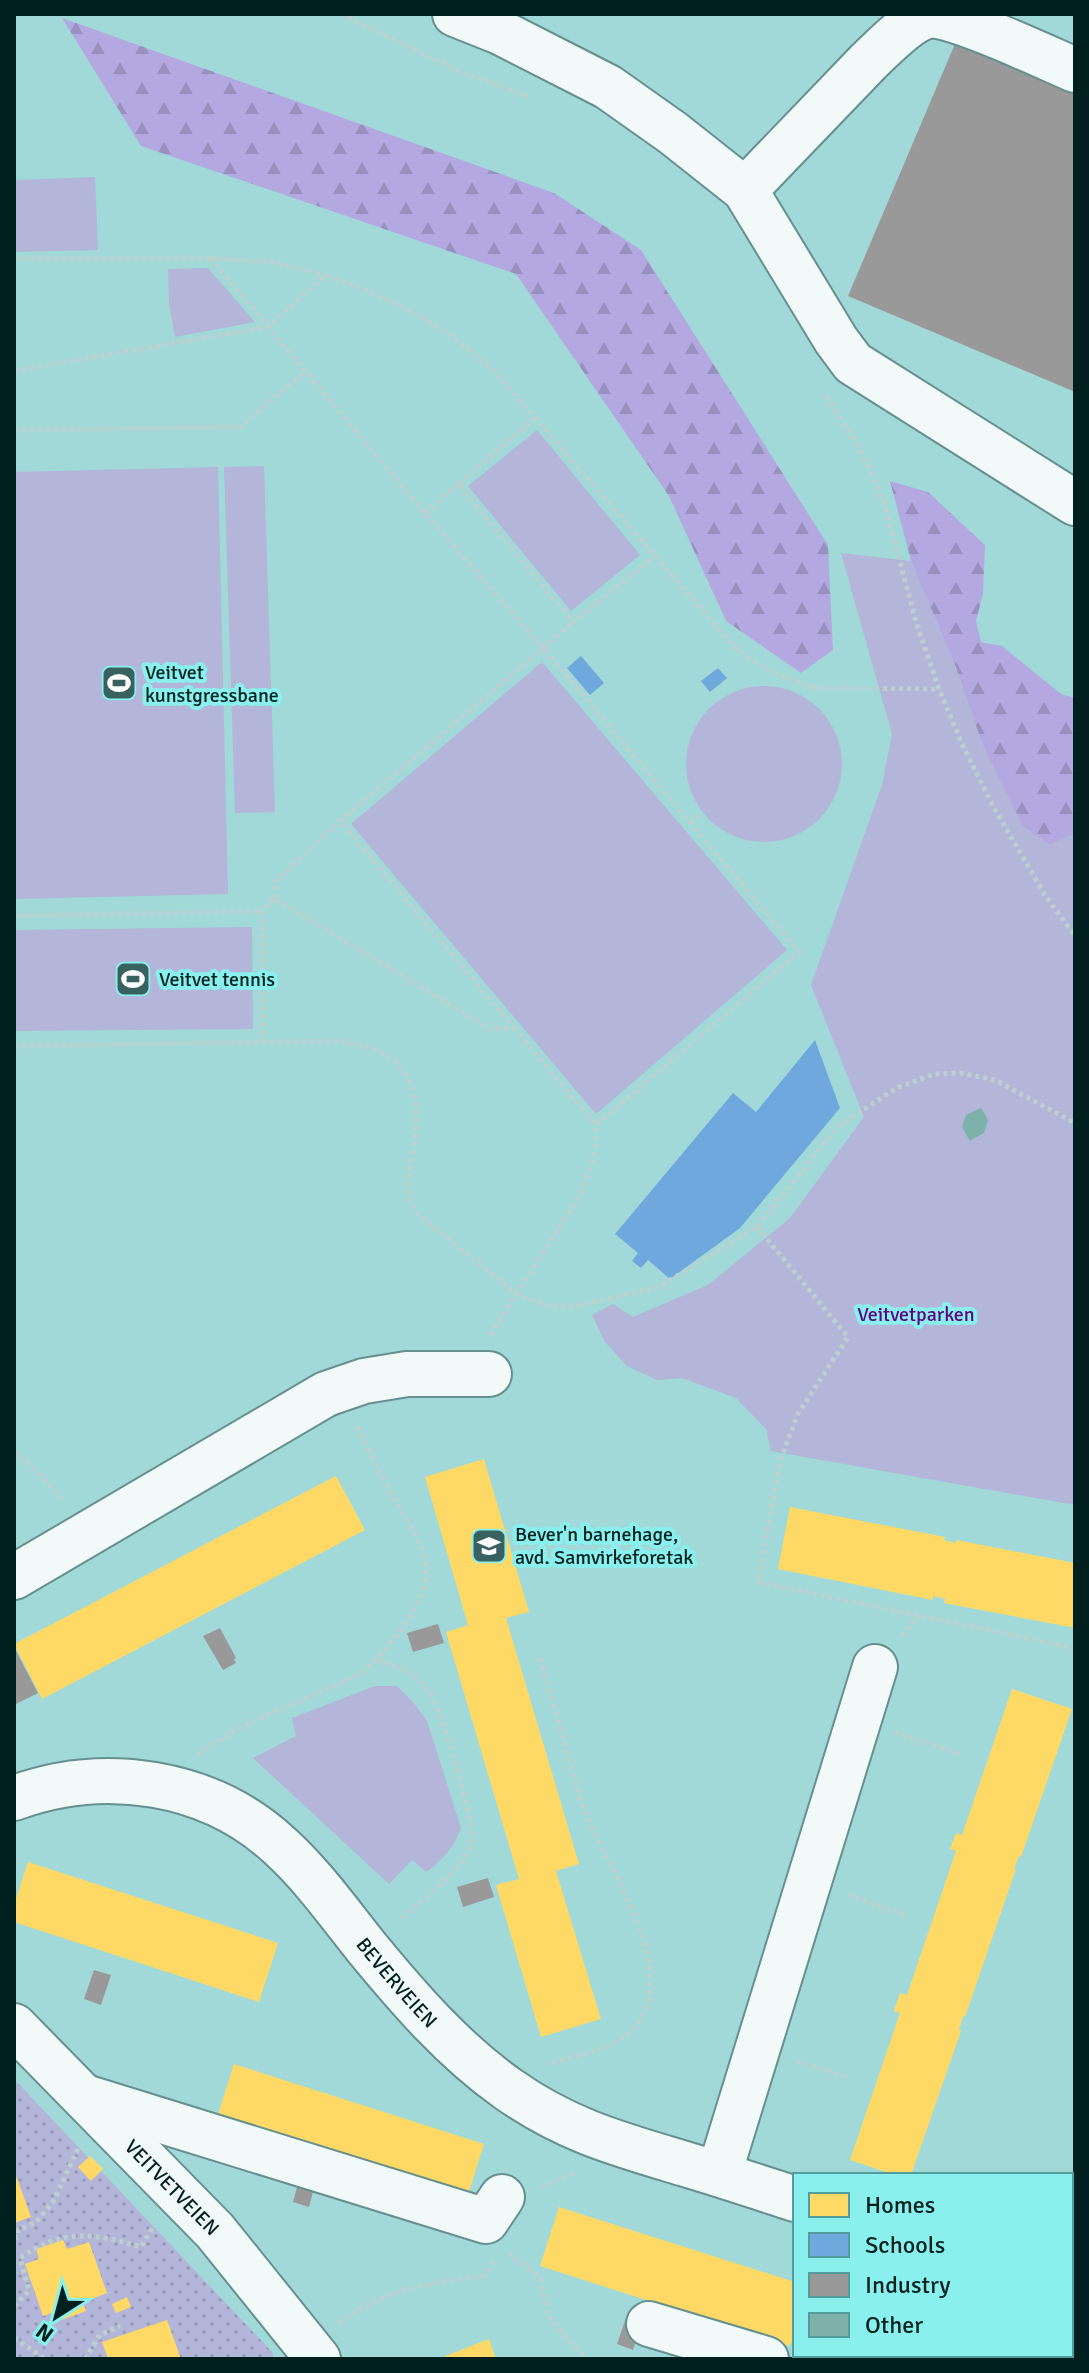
<svg xmlns="http://www.w3.org/2000/svg" width="1089" height="2373" viewBox="0 0 1089 2373" font-family="Signika,sans-serif">
<style>
.forest{fill:url(#forest-firs)}
.park{fill:#b3b5d9}
.garden{fill:url(#garden-dots)}
.homes{fill:#ffd966}
.schools{fill:#6fa8dc}
.industry{fill:#999}
.building{fill:#7db1aa}
.lines{fill:none;stroke-linecap:round;stroke-linejoin:round}
.minor-casing{stroke:#66908f;stroke-width:48}
.path{stroke:#bdcfce;stroke-width:5;stroke-dasharray:4 4;stroke-linecap:butt}
.minor{stroke:#f1f9f9;stroke-width:44}
.labels{text-anchor:middle;stroke-width:8;stroke-linejoin:round;paint-order:stroke}
.poi-label{font-size:20px;fill:#002020;stroke:#89f0ed;text-anchor:start}
.park-label{font-size:20px;fill:#610184;stroke:#89f0ed}
.street-label{font-size:20px;fill:#002020;stroke:#89f0ed}
</style>
<defs>
<pattern id="forest-firs" width="22" height="20" patternUnits="userSpaceOnUse" patternTransform="scale(2)"><rect width="22" height="20" fill="#b3a9e0"/><path d="M5 1l3.5 6h-7zM16 11l3.5 6h-7z" fill="#9891c0"/></pattern>
<pattern id="garden-dots" width="8" height="8" patternUnits="userSpaceOnUse" patternTransform="scale(2)"><rect width="8" height="8" fill="#b3b5d9"/><path d="M2 2h.1M6 6h.1" fill="none" stroke="#989bba" stroke-width="1.8" stroke-linecap="round"/></pattern>
</defs>
<rect width="100%" height="100%" fill="#a0d9d7"/>
<g class="forest">
<path d="M 62,18 L 554,193 L 641,250 L 828,545 L 833,650 L 801,673 L 726,621 L 669,496 L 516,274 L 141,146 Z"/>
<path d="M 890,481 L 928,492 L 985,545 L 983,594 L 976,621 L 981,642 L 1002,646 L 1061,694 L 1075,698 L 1075,834 L 1050,845 L 1023,827 L 983,746 L 956,668 L 911,561 Z"/>
</g>
<g class="park">
<path d="M 95,177 L 98,250 L 14,252 L 14,180 Z"/>
<path d="M 208,268 L 255,322 L 175,337 L 169,304 L 168,269 Z"/>
<path d="M 537,430 L 640,555 L 571,611 L 468,486 Z"/>
<path d="M 264,466 L 275,812 L 235,813 L 224,467 Z"/>
<path d="M 218,467 L 228,894 L 14,899 L 14,472 Z"/>
<path d="M 841,553 L 911,561 L 956,668 L 983,746 L 1023,826 L 1050,845 L 1075,834 L 1075,1505 L 771,1451 L 766,1429 L 736,1398 L 682,1378 L 657,1380 L 627,1366 L 605,1342 L 592,1315 L 613,1304 L 633,1317 L 708,1285 L 790,1218 L 864,1117 L 811,985 L 882,785 L 892,734 Z"/>
<path d="M 542,662 L 787,950 L 596,1114 L 351,824 Z"/>
<circle cx="764" cy="764" r="78"/>
<path d="M 252,927 L 253,1029 L 14,1031 L 14,930 Z"/>
<path d="M 375,1686 L 397,1686 L 413,1702 L 427,1721 L 461,1828 C 453,1848 443,1860 426,1872 L 412,1860 L 389,1884 L 253,1758 L 296,1736 L 292,1718 Z"/>
</g>
<path class="garden" d="M 14,2079 L 272,2352 L 274,2359 L 14,2359 Z"/>
<g class="homes">
<path d="M 484,1459 L 529,1612 L 506,1618 L 579,1864 L 556,1871 L 601,2019 L 541,2037 L 496,1885 L 519,1879 L 446,1632 L 468,1625 L 425,1477 Z"/>
<path d="M 336,1476 L 365,1530 L 42,1699 L 14,1644 Z"/>
<path d="M 790,1507 L 945,1537 L 944,1540 L 956,1543 L 957,1540 L 1075,1563 L 1075,1628 L 944,1603 L 945,1599 L 933,1596 L 933,1600 L 778,1569 Z"/>
<path d="M 1012,1689 L 1072,1709 L 1021,1857 L 1019,1856 L 1014,1869 L 1016,1869 L 965,2017 L 963,2016 L 959,2030 L 961,2031 L 911,2175 L 895,2175 L 850,2160 L 900,2013 L 894,2011 L 900,1993 L 907,1995 L 956,1851 L 950,1849 L 956,1833 L 962,1835 Z"/>
<path d="M 28,1862 L 278,1943 L 259,2002 L 14,1922 L 14,1905 Z"/>
<path d="M 234,2064 L 484,2144 L 465,2204 L 215,2124 Z"/>
<path d="M 90,2156 L 103,2169 L 91,2181 L 78,2167 Z"/>
<path d="M 14,2170 L 31,2217 L 14,2223 Z"/>
<path d="M 559,2207 L 795,2282 L 795,2331 L 790,2346 L 540,2266 Z"/>
<path d="M 63,2240 L 67,2249 L 89,2242 L 107,2293 L 83,2302 L 86,2311 L 61,2320 L 58,2311 L 43,2316 L 25,2264 L 39,2259 L 36,2249 Z"/>
<path d="M 127,2297 L 131,2307 L 116,2313 L 112,2304 Z"/>
<path d="M 167,2320 L 181,2359 L 108,2359 L 102,2342 Z"/>
<path d="M 489,2339 L 496,2359 L 438,2359 Z"/>
<path d="M 874,2355 L 1025,2355 L 1036,2358 L 873,2359 Z"/>
</g>
<g class="schools">
<path d="M 581,656 L 604,683 L 590,695 L 567,668 Z"/>
<path d="M 718,668 L 727,678 L 710,692 L 701,681 Z"/>
<path d="M 815,1040 L 840,1108 L 740,1228 L 670,1279 L 648,1260 L 641,1268 L 632,1261 L 638,1253 L 615,1234 L 733,1093 L 756,1112 Z"/>
</g>
<g class="industry">
<path d="M 957,39 L 1075,89 L 1075,392 L 848,296 Z"/>
<path d="M 438,1624 L 444,1643 L 413,1652 L 407,1633 Z"/>
<path d="M 220,1628 L 236,1658 L 234,1659 L 236,1663 L 223,1670 L 203,1636 Z"/>
<path d="M 14,1647 L 38,1693 L 14,1705 Z"/>
<path d="M 488,1878 L 494,1897 L 463,1907 L 457,1887 Z"/>
<path d="M 94,1970 L 111,1975 L 101,2005 L 84,1999 Z"/>
<path d="M 301,2173 L 317,2177 L 309,2207 L 293,2202 Z"/>
<path d="M 627,2315 L 643,2320 L 633,2350 L 617,2344 Z"/>
</g>
<path class="building" d="M 981,1108 L 988,1120 L 984,1133 L 970,1141 L 962,1127 L 966,1115 Z"/>
<g class="lines">
<defs>
<g id="minor">
<path d="M 455,14 L 500,32 L 608,87 L 673,133 L 745,190 L 836,340 L 853,363 L 1075,503"/>
<path d="M 745,190 L 869,61 C 883,48 909,20 928,16 C 948,11 1051,60 1075,70"/>
<path d="M 14,1577 L 326,1394 L 364,1381 L 407,1374 L 489,1374"/>
<path id="s1" d="M 14,1798 C 104,1765 209,1780 280,1846 C 313,1876 339,1913 367,1948 C 409,1999 453,2050 508,2089 C 566,2130 618,2144 685,2164 C 722,2175 758,2187 795,2199"/>
<path id="s2" d="M 14,2026 L 215,2231 L 318,2359"/>
<path d="M 88,2098 L 486,2221 L 502,2197"/>
<path d="M 719,2174 L 875,1667"/>
<path d="M 1071,2265 L 1075,2254"/>
<path d="M 649,2324 L 766,2359"/>
<path d="M 817,2359 L 818,2355"/>
</g>
</defs>
<use href="#minor" class="minor-casing"/>
<g class="path">
<path d="M 341,14 L 457,70 L 529,97"/>
<path d="M 210,258 L 425,513 L 543,648 L 340,821 L 514,1028 L 490,1029 L 274,898 L 262,911 L 263,1042"/>
<path d="M 14,259 L 199,258 L 274,262 L 325,275"/>
<path d="M 14,371 L 268,327 L 326,275 C 395,300 441,323 496,373 L 736,649 L 769,671 L 815,688 L 939,689"/>
<path d="M 826,396 L 853,438 L 870,469 L 885,506 L 916,622 L 939,689 L 962,744 L 994,808 L 1045,895 L 1075,936"/>
<path d="M 535,418 L 458,484 L 573,622 L 654,557"/>
<path d="M 14,430 L 240,427 L 306,371"/>
<path d="M 425,513 L 458,484"/>
<path d="M 690,823 L 703,813"/>
<path d="M 274,898 L 276,881 L 340,821"/>
<path d="M 14,916 L 262,911"/>
<path d="M 514,1028 L 596,1125 L 799,952 L 543,648 L 573,622"/>
<path d="M 14,1046 L 337,1041 C 409,1049 424,1086 413,1153 C 410,1169 404,1187 411,1202 C 414,1210 420,1216 426,1221 L 518,1295 L 548,1306 L 576,1306 L 659,1287 L 757,1227 L 839,1125 L 897,1088 L 934,1074 L 960,1073 L 995,1080 L 1075,1123"/>
<path d="M 757,1227 L 848,1337 L 798,1414 L 780,1461 L 758,1582 L 1075,1648"/>
<path d="M 490,1335 L 580,1195 L 594,1157 L 596,1125"/>
<path d="M 14,1452 L 35,1470 L 64,1501"/>
<path d="M 902,1636 L 918,1616"/>
<path d="M 540,1658 L 583,1807 C 606,1868 699,1991 618,2041 C 597,2053 570,2057 547,2064"/>
<path d="M 377,1660 C 394,1665 413,1673 425,1687 C 444,1708 462,1791 471,1822 C 472,1834 473,1843 467,1854 C 456,1875 417,1904 398,1921"/>
<path d="M 895,1732 L 962,1755"/>
<path d="M 198,1755 C 244,1719 309,1699 362,1673 C 386,1652 428,1604 426,1570 C 425,1544 406,1519 393,1497 C 380,1473 368,1449 356,1425"/>
<path d="M 848,1895 L 906,1915"/>
<path d="M 797,2061 L 851,2078"/>
<path d="M 541,2188 L 575,2172"/>
<path d="M 14,2238 L 18,2237 L 18,2230 L 35,2223 L 53,2202 L 78,2149"/>
<path d="M 509,2253 L 540,2277 L 548,2316 L 568,2340 L 587,2359"/>
<path d="M 14,2306 L 29,2291 L 20,2258 C 63,2228 94,2233 141,2247 L 153,2227"/>
<path d="M 339,2323 C 381,2290 432,2282 484,2276 L 495,2260"/>
<path d="M 14,2338 L 45,2359"/>
<path d="M 85,2359 L 100,2335 L 120,2326"/>
</g>
<use href="#minor" class="minor"/>
</g>
<defs>
<symbol id="stadium-square" viewBox="-11 -11 22 22"><rect x="-9" y="-9" width="18" height="18" rx="4" fill="#386160" stroke="#89f0ed"/><path d="M0-5a6.5 5 0 1 0 0 10a6.5 5 0 1 0 0-10ZM-3.5-1.8h7v3.6h-7Z" fill="#fff"/></symbol>
<symbol id="school-square" viewBox="-11 -11 22 22"><rect x="-9" y="-9" width="18" height="18" rx="4" fill="#386160" stroke="#89f0ed"/><path d="M0-5L7-2L0 1L-7-2ZM-4 1L0 2.5L4 1V4Q0 6-4 4Z" fill="#fff"/></symbol>
</defs>
<g fill-rule="evenodd">
<use href="#stadium-square" x="99" y="663" width="40" height="40"/>
<use href="#stadium-square" x="113" y="959" width="40" height="40"/>
<use href="#school-square" x="469" y="1526" width="40" height="40"/>
</g>
<g class="labels">
<g class="poi-label">
<text x="145" y="679">Veitvet<tspan x="145" dy="23">kunstgressbane</tspan></text>
<text x="159" y="986">Veitvet tennis</text>
<text x="515" y="1541">Bever'n barnehage,<tspan x="515" dy="23">avd. Samvirkeforetak</tspan></text>
</g>
<g class="park-label">
<text x="916" y="1321">Veitvetparken</text>
</g>
<g class="street-label">
<text dy="7" stroke="none"><textPath href="#s1" startOffset="464">BEVERVEIEN</textPath></text>
<text dy="7" stroke="none"><textPath href="#s2" startOffset="226">VEITVETVEIEN</textPath></text>
</g>
</g>
<rect width="1089" height="2373" fill="none" stroke="#002020" stroke-width="32"/>
<rect x="793" y="2173" width="280" height="184" fill="#89f0ed" stroke="#529d9b" stroke-width="2"/>
<rect x="809" y="2193" width="40" height="24" fill="#ffd966" stroke="#529d9b" stroke-width="2"/>
<text x="865" y="2213" font-size="24" fill="#002020">Homes</text>
<rect x="809" y="2233" width="40" height="24" fill="#6fa8dc" stroke="#529d9b" stroke-width="2"/>
<text x="865" y="2253" font-size="24" fill="#002020">Schools</text>
<rect x="809" y="2273" width="40" height="24" fill="#999999" stroke="#529d9b" stroke-width="2"/>
<text x="865" y="2293" font-size="24" fill="#002020">Industry</text>
<rect x="809" y="2313" width="40" height="24" fill="#7db1aa" stroke="#529d9b" stroke-width="2"/>
<text x="865" y="2333" font-size="24" fill="#002020">Other</text>
<g transform="translate(56 2317) rotate(216)" stroke="#89f0ed" stroke-width="6" paint-order="stroke">
<path d="M0-6L14 30L0 20L-14 30Z" fill="#002020"/>
<text y="-12" font-size="22" font-weight="bold" text-anchor="middle" fill="#002020">N</text>
</g>
</svg>
